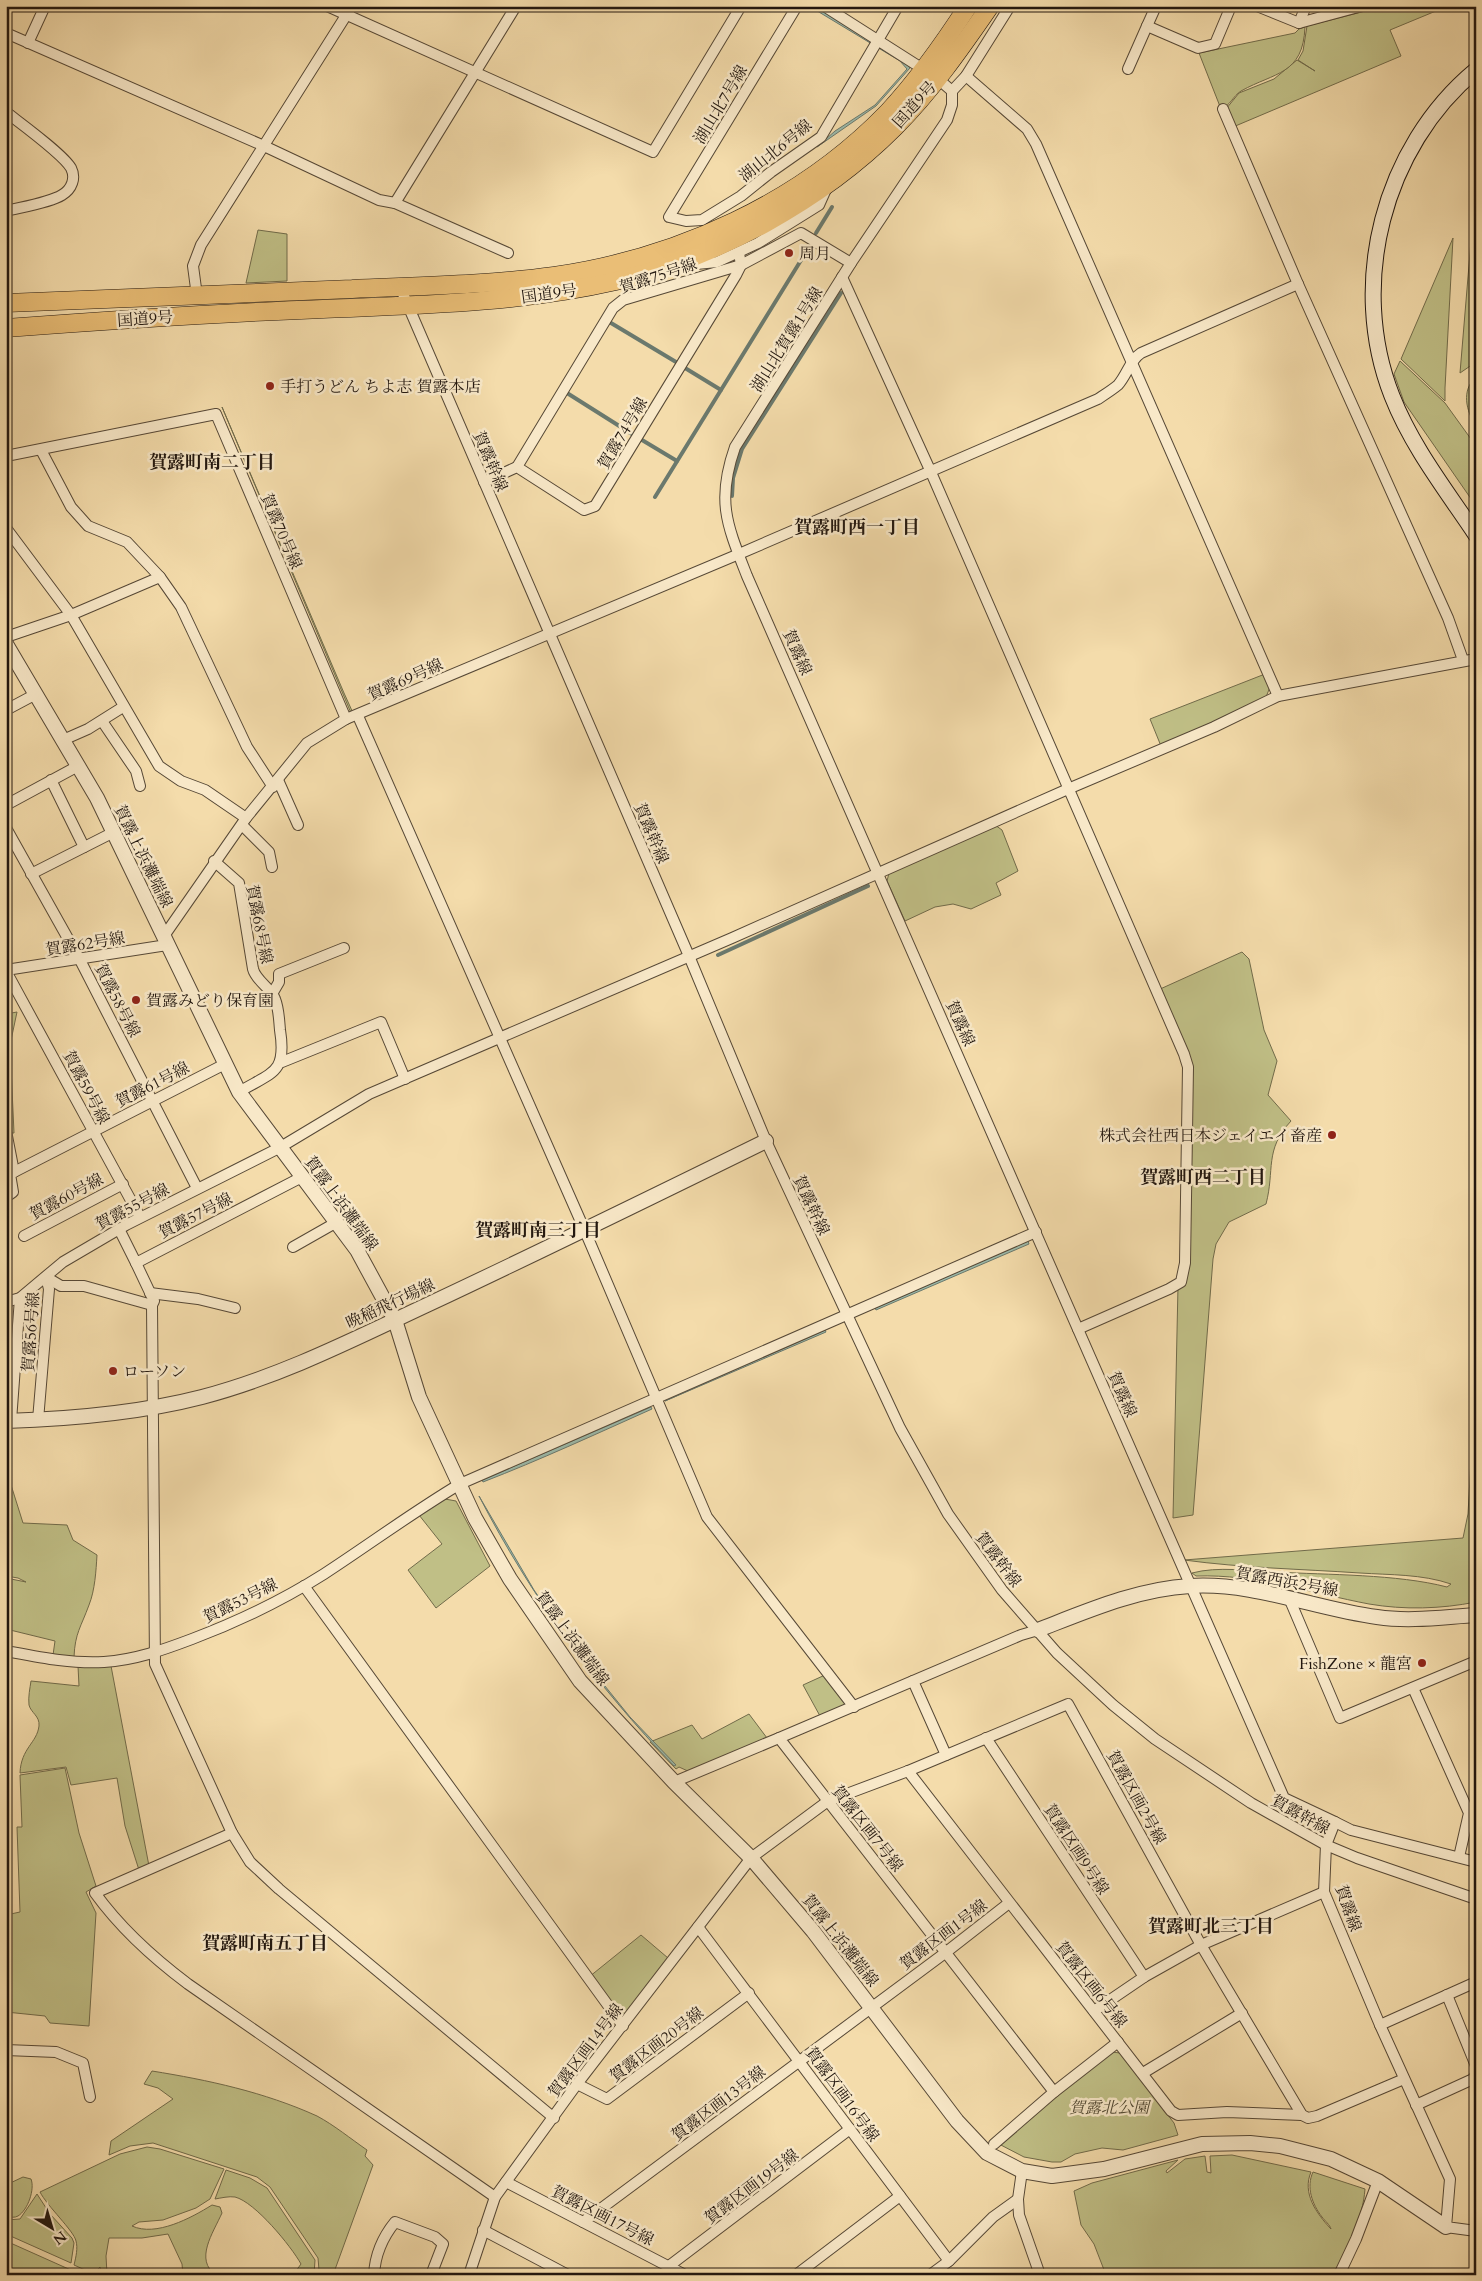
<svg xmlns="http://www.w3.org/2000/svg" width="1482" height="2281" viewBox="0 0 1482 2281" font-family="Cardo,'Noto Serif JP',serif">
<style>
.green{fill:#c0bf86;stroke:#716b4a}
.water{fill:#9cbbab;stroke:#6b796d}
.lines{fill:none;stroke-linecap:round;stroke-linejoin:round}
.stream{stroke:#6b796d;stroke-width:4}
.minor-casing{stroke:#564836;stroke-width:12}
.tertiary-casing{stroke:#564836;stroke-width:16}
.secondary-casing{stroke:#22170f;stroke-width:17}
.trunk-casing{stroke:#22170f;stroke-width:19}
.minor{stroke:#f8e8c8;stroke-width:10}
.tertiary{stroke:#f8e8c8;stroke-width:14}
.secondary{stroke:#f8e8c8;stroke-width:15}
.trunk{stroke:#eabe76;stroke-width:18}
.poi-dot{fill:#8f2418;stroke:#f8e8c8;stroke-width:2}
.labels{text-anchor:middle;stroke-width:5;stroke-linejoin:round;paint-order:stroke}
.street-label{font-size:16px;fill:#22170f;stroke:#f8e8c8}
.poi-label{font-size:16px;fill:#22170f;stroke:#f8e8c8;text-anchor:start}
.park-label{font-size:16px;font-style:italic;fill:#514933;stroke:#f8e8c8}
.neighbourhood-label{font-size:18px;font-weight:bold;fill:#22170f;stroke:#f8e8c8}
</style>
<rect width="100%" height="100%" fill="#f4dcab"/>
<filter id="stains"><feTurbulence type="fractalNoise" baseFrequency=".004" numOctaves="4"/><feColorMatrix values="0 0 0 0 .2 0 0 0 0 .09 0 0 0 0 .02 0 0 0 .5 -.17"/></filter>
<radialGradient id="worn" r=".72"><stop offset=".6" stop-color="#630" stop-opacity="0"/><stop offset="1" stop-color="#630" stop-opacity=".3"/></radialGradient>
<g class="green">
<path d="M 1385,6 L 1448,6 L 1390,30 L 1401,56 L 1233,127 L 1226,109 L 1239,93 L 1274,79 L 1297,60 L 1315,71 L 1298,60 L 1303,51 L 1307,26 Z"/>
<path d="M 1305,27 C 1303,75 1275,72 1241,91 C 1233,96 1230,106 1221,109 L 1199,53 L 1295,33 L 1299,29 Z"/>
<path d="M 1476,202 L 1476,362 L 1460,373 L 1474,205 Z"/>
<path d="M 258,230 L 287,234 L 287,281 L 246,283 Z"/>
<path d="M 1453,238 L 1445,388 L 1445,401 L 1401,359 Z"/>
<path d="M 1400,361 L 1445,403 L 1476,446 L 1476,506 L 1404,402 L 1394,374 Z"/>
<path d="M 1476,377 L 1476,426 C 1466,411 1461,390 1476,377 Z"/>
<path d="M 222,407 L 344,693 L 353,713 L 351,713 Z"/>
<path d="M 1265,674 L 1270,687 L 1266,697 L 1161,746 L 1150,719 Z"/>
<path d="M 995,825 L 1002,830 L 1018,871 L 996,883 L 1001,895 L 971,909 L 953,904 L 935,907 L 905,921 L 887,881 L 889,873 Z"/>
<path d="M 1242,952 L 1249,959 L 1264,1030 L 1277,1061 L 1268,1095 L 1291,1121 C 1264,1150 1275,1170 1266,1204 L 1229,1222 L 1216,1244 L 1213,1259 L 1193,1515 L 1173,1518 L 1178,1286 L 1181,1284 L 1190,1074 L 1158,990 Z"/>
<path d="M 17,1012 L 10,1045 L 14,1133 L 12,1133 L 6,1120 L 6,1014 Z"/>
<path d="M 1476,1225 L 1476,1602 C 1441,1609 1404,1610 1369,1604 C 1311,1593 1256,1574 1196,1576 L 1192,1573 C 1218,1566 1249,1571 1276,1572 C 1328,1575 1397,1574 1447,1587 L 1451,1584 C 1422,1574 1390,1575 1360,1573 C 1301,1569 1243,1568 1184,1560 L 1463,1538 L 1468,1514 L 1472,1441 Z"/>
<path d="M 6,1469 L 23,1523 L 67,1525 L 73,1540 L 97,1555 C 96,1571 95,1590 89,1605 C 81,1627 75,1633 74,1657 L 53,1655 L 55,1641 L 6,1629 L 6,1578 L 26,1582 L 18,1578 L 6,1576 Z"/>
<path d="M 445,1499 L 456,1501 L 490,1566 L 436,1608 L 408,1570 L 442,1544 L 419,1515 Z"/>
<path d="M 78,1666 L 111,1666 L 149,1866 L 139,1870 L 125,1826 L 117,1778 L 71,1785 L 66,1767 L 20,1773 C 21,1748 37,1743 39,1726 C 40,1716 31,1713 29,1705 C 28,1697 30,1688 31,1681 L 79,1686 Z"/>
<path d="M 825,1675 L 848,1704 L 820,1716 L 803,1685 Z"/>
<path d="M 749,1714 L 767,1738 L 690,1772 L 679,1767 L 676,1769 L 650,1742 L 692,1725 L 702,1739 Z"/>
<path d="M 65,1768 L 79,1833 L 96,1886 L 86,1892 L 96,1913 L 89,2026 L 50,2023 L 45,2016 L 6,2012 L 6,1915 L 20,1912 L 17,1827 L 22,1827 L 20,1775 Z"/>
<path d="M 641,1935 L 668,1958 L 624,2017 L 619,2016 L 589,1977 Z"/>
<path d="M 1112,2052 L 1120,2053 L 1174,2123 L 1178,2135 L 1123,2150 L 1102,2148 L 1075,2154 L 1061,2162 L 1052,2162 L 1024,2157 L 997,2143 Z"/>
<path d="M 152,2071 C 208,2080 264,2092 317,2116 C 334,2125 351,2139 367,2150 L 365,2156 L 373,2165 L 333,2275 L 318,2275 L 319,2270 L 318,2258 L 270,2187 L 257,2177 L 153,2143 L 130,2146 L 109,2155 L 111,2141 L 173,2099 L 158,2088 L 144,2084 Z"/>
<path d="M 147,2147 L 160,2149 L 224,2169 L 210,2199 L 196,2208 L 163,2220 L 139,2222 L 132,2226 C 156,2237 191,2218 212,2205 L 220,2207 L 222,2213 C 213,2233 194,2260 216,2275 L 183,2275 L 182,2264 L 168,2234 L 142,2238 L 109,2238 L 106,2256 L 107,2274 L 101,2274 L 100,2267 L 94,2274 L 74,2265 C 76,2257 78,2248 76,2241 C 74,2231 47,2206 40,2192 L 120,2154 Z"/>
<path d="M 1232,2155 L 1311,2172 C 1302,2193 1316,2213 1331,2229 C 1330,2225 1325,2221 1322,2217 C 1312,2204 1306,2187 1313,2172 L 1365,2189 C 1363,2218 1347,2249 1333,2275 L 1106,2275 L 1094,2244 L 1081,2225 L 1074,2191 L 1092,2183 L 1178,2160 L 1166,2171 L 1167,2173 L 1185,2159 L 1205,2156 L 1207,2172 L 1211,2173 L 1210,2156 Z"/>
<path d="M 226,2170 L 250,2178 L 267,2188 L 315,2260 L 314,2275 L 293,2275 L 301,2264 C 291,2246 255,2202 235,2197 C 229,2196 221,2198 215,2199 Z"/>
<path d="M 23,2177 L 31,2179 C 35,2189 28,2210 18,2216 C 15,2218 10,2217 6,2217 L 6,2185 Z"/>
<path d="M 37,2194 L 50,2214 L 72,2238 L 74,2243 L 71,2263 L 6,2234 L 6,2220 L 20,2219 Z"/>
<path d="M 6,2241 L 82,2275 L 12,2275 L 6,2267 Z"/>
</g>
<g class="water">
<path d="M 809,6 L 816,6 L 903,59 L 910,68 L 876,106 L 817,147 L 835,131 L 875,105 L 907,69 L 900,61 Z"/>
<path d="M 1028,1241 L 1029,1244 L 876,1310 L 875,1308 Z"/>
<path d="M 825,1330 L 826,1332 L 665,1401 Z"/>
<path d="M 651,1407 L 652,1409 C 596,1434 540,1460 483,1482 L 482,1480 Z"/>
<path d="M 479,1496 L 534,1590 L 571,1644 L 630,1717 L 676,1765 L 674,1766 C 596,1685 531,1597 479,1496 Z"/>
</g>
<g class="lines">
<g class="stream">
<path d="M 816,233 L 832,207"/>
<path d="M 611,323 L 676,362"/>
<path d="M 685,368 L 721,390"/>
<path d="M 567,393 L 632,434"/>
<path d="M 642,440 L 677,461"/>
<path d="M 732,496 L 733,478 L 742,449 L 841,293"/>
<path d="M 655,497 L 803,257"/>
<path d="M 718,955 L 868,886"/>
</g>
<defs>
<g id="minor">
<path d="M 327,6 L 653,152 L 741,6"/>
<path d="M 797,6 L 669,217 L 686,221 L 702,220 L 741,196 L 771,172 L 821,137 L 898,6"/>
<path d="M 824,6 L 937,78 L 952,91 L 952,105 L 947,120 L 851,263 L 735,447 C 716,501 727,525 747,576 L 1284,1798 L 1335,1822 L 1326,1845 L 1324,1892 L 1380,2025 L 1450,2179 L 1446,2227 L 1476,2231"/>
<path d="M 1156,6 L 1147,26 L 1198,48 L 1215,44 L 1231,6"/>
<path d="M 1257,6 L 1299,23 L 1362,6"/>
<path d="M 1299,23 L 1306,6"/>
<path d="M 6,33 L 264,146 L 379,200 L 395,203 L 508,253"/>
<path d="M 28,43 L 45,6"/>
<path d="M 1128,69 L 1147,26"/>
<path d="M 966,76 L 1027,129 L 1036,144 L 1278,696"/>
<path d="M 952,91 L 966,76 L 1010,6"/>
<path d="M 1223,109 L 1298,284 L 1448,618 L 1463,660"/>
<path d="M 6,112 C 20,123 63,154 71,168 C 76,178 72,189 62,195 C 49,203 22,207 6,211"/>
<path d="M 395,203 L 516,6"/>
<path d="M 686,265 L 717,262 L 758,243 L 819,205 L 827,187"/>
<path d="M 842,277 L 930,470 L 1184,1054 L 1188,1067 L 1185,1263 L 1181,1282 L 1169,1289 L 1078,1329"/>
<path d="M 400,287 L 689,956 L 766,1141 L 900,1428 L 948,1514 L 1002,1590 L 1057,1653 L 1113,1705 L 1155,1739 L 1251,1803 L 1326,1845 L 1357,1858 L 1476,1899"/>
<path d="M 197,296 L 193,266 L 201,245 L 352,6"/>
<path d="M 41,450 L 71,507 L 88,526 L 127,542 L 160,577"/>
<path d="M 6,456 L 216,414 L 346,719"/>
<path d="M 517,467 L 613,308 L 623,300 L 741,265 L 801,233 L 851,263"/>
<path d="M 484,482 L 517,467 L 584,510 L 595,506 L 736,275 L 741,265 L 739,253"/>
<path d="M 6,528 L 71,615 L 159,766 L 181,781 L 205,790 L 246,818"/>
<path d="M 6,637 L 71,615 L 160,577 L 181,607 L 247,747 L 273,787"/>
<path d="M 6,710 L 36,694"/>
<path d="M 358,716 L 585,1231 L 707,1517 L 854,1707"/>
<path d="M 102,721 L 136,771 L 140,786"/>
<path d="M 63,740 L 88,729 L 123,707"/>
<path d="M 51,780 L 84,847"/>
<path d="M 278,780 L 298,825"/>
<path d="M 6,805 L 78,766"/>
<path d="M 242,825 L 269,852 L 272,867"/>
<path d="M 6,828 L 80,960 L 197,1188"/>
<path d="M 214,861 L 239,883 L 253,969 C 256,981 271,988 275,999 C 279,1009 279,1020 280,1030 C 287,1074 272,1072 239,1092"/>
<path d="M 31,874 L 114,832"/>
<path d="M 164,936 L 246,818 L 307,743 L 346,719 L 739,554 L 1098,399 C 1104,395 1112,390 1118,385 C 1127,375 1130,360 1141,353 L 1298,284"/>
<path d="M 6,970 L 167,945"/>
<path d="M 6,971 L 140,1217"/>
<path d="M 272,994 L 279,982 L 279,974 L 344,948"/>
<path d="M 282,1062 L 381,1022 L 405,1079"/>
<path d="M 6,1131 L 14,1172 L 10,1174 L 13,1192 L 6,1197"/>
<path d="M 14,1172 L 225,1064"/>
<path d="M 119,1229 L 136,1263 L 302,1177"/>
<path d="M 24,1236 L 123,1184"/>
<path d="M 293,1247 L 337,1222"/>
<path d="M 136,1263 L 154,1301 L 152,1305 L 155,1664 L 232,1833 L 250,1862 L 279,1889 L 554,2118"/>
<path d="M 46,1277 L 61,1286 L 84,1286 L 152,1305"/>
<path d="M 150,1293 L 198,1299 L 235,1308"/>
<path d="M 6,1302 L 20,1298 L 63,1262 L 126,1225 L 279,1148 L 369,1094 L 732,938 L 1068,789 L 1214,727 L 1278,696 L 1476,659"/>
<path d="M 38,1420 L 49,1289 L 46,1277"/>
<path d="M 11,1421 L 20,1298"/>
<path d="M 304,1586 L 623,2026"/>
<path d="M 1289,1598 L 1340,1718 L 1476,1661"/>
<path d="M 1038,1630 L 1021,1635 L 779,1738 L 1054,2092 L 1118,2042"/>
<path d="M 6,1651 C 38,1657 71,1664 104,1662 C 135,1660 163,1650 192,1639 C 237,1622 283,1600 324,1574 C 370,1544 413,1512 460,1484 L 1036,1232"/>
<path d="M 913,1681 L 946,1755"/>
<path d="M 1413,1688 L 1469,1813 L 1459,1857"/>
<path d="M 986,1738 L 1144,1977"/>
<path d="M 908,1771 L 1171,2111 L 1178,2115 L 1227,2112 L 1302,2115"/>
<path d="M 674,1782 L 779,1738"/>
<path d="M 1335,1822 L 1351,1830 L 1476,1862"/>
<path d="M 232,1833 L 95,1893 C 121,1929 152,1957 188,1984 L 495,2197"/>
<path d="M 698,1927 L 949,2261 L 930,2275"/>
<path d="M 1447,1995 L 1476,2066"/>
<path d="M 1094,2011 L 1144,1977 L 1201,1945 L 1324,1892"/>
<path d="M 1380,2025 L 1476,1982"/>
<path d="M 6,2050 L 56,2052 L 83,2063 L 90,2097"/>
<path d="M 1143,2073 L 1242,2013"/>
<path d="M 577,2084 L 607,2099 L 749,1993"/>
<path d="M 1416,2105 L 1473,2079 L 1476,2074"/>
<path d="M 994,2144 L 1054,2092"/>
<path d="M 1022,2171 L 1018,2199 L 1019,2215 L 1040,2275"/>
<path d="M 506,2182 L 685,2275"/>
<path d="M 583,2222 L 945,1953 L 1009,1903"/>
<path d="M 483,2230 L 568,2275"/>
<path d="M 949,2261 L 993,2217 L 1018,2199"/>
<path d="M 669,2266 L 850,2129"/>
<path d="M 6,2272 L 8,2275"/>
<path d="M 374,2275 C 375,2255 382,2238 395,2222 L 435,2237 L 443,2244 L 431,2275"/>
<path d="M 469,2275 L 495,2197 L 577,2084 L 751,1858 L 828,1801 L 908,1771 L 1068,1704 L 1201,1945 L 1302,2115 L 1308,2118 L 1317,2116 L 1404,2079"/>
<path d="M 796,2275 L 900,2196"/>
<path d="M 1339,2275 L 1356,2239 L 1378,2181"/>
</g>
<g id="tertiary">
<path d="M 6,644 L 97,798 L 239,1092 L 357,1250 L 395,1320 L 419,1397 L 475,1518 L 510,1579 L 580,1681 L 674,1782 L 751,1858 L 813,1931 L 957,2121 L 987,2153 L 1022,2171 L 1052,2176 L 1104,2169 L 1202,2144 L 1250,2143 L 1280,2146 L 1331,2159 L 1378,2181 L 1446,2227"/>
<path d="M 6,1421 C 69,1419 140,1413 202,1397 C 282,1376 354,1339 429,1304 C 542,1251 654,1196 766,1141"/>
<path d="M 1038,1630 C 1087,1611 1137,1589 1190,1586 C 1255,1582 1315,1609 1377,1617 C 1410,1622 1443,1617 1476,1615"/>
</g>
<path id="secondary" d="M 1476,70 C 1383,147 1348,284 1392,396 C 1412,447 1446,490 1476,535"/>
<g id="trunk">
<path d="M 6,303 C 122,299 237,294 352,289 C 419,286 488,285 554,276 C 678,258 800,203 888,112 C 918,80 944,43 968,6"/>
<path d="M 6,328 C 112,320 217,313 323,309 C 421,305 520,303 616,281 C 718,257 821,201 895,127 C 931,91 961,48 990,6"/>
</g>
</defs>
<use href="#minor" class="minor-casing"/>
<use href="#tertiary" class="tertiary-casing"/>
<use href="#secondary" class="secondary-casing"/>
<use href="#trunk" class="trunk-casing"/>
<use href="#minor" class="minor"/>
<use href="#tertiary" class="tertiary"/>
<use href="#secondary" class="secondary"/>
<use href="#trunk" class="trunk"/>
</g>
<g class="poi-dot">
<circle cx="789" cy="253" r="5"/>
<circle cx="270" cy="386" r="5"/>
<circle cx="136" cy="1000" r="5"/>
<circle cx="1332" cy="1135" r="5"/>
<circle cx="113" cy="1371" r="5"/>
<circle cx="1422" cy="1663" r="5"/>
</g>
<g class="labels">
<g class="street-label">
<text transform="translate(720 104) rotate(-59)" y="6">湖山北7号線</text>
<text transform="translate(914 104) rotate(-48)" y="6">国道9号</text>
<text transform="translate(775 150) rotate(-39)" y="6">湖山北6号線</text>
<text transform="translate(658 275) rotate(-18)" y="6">賀露75号線</text>
<text transform="translate(549 293) rotate(-8)" y="6">国道9号</text>
<text transform="translate(145 318) rotate(-4)" y="6">国道9号</text>
<text transform="translate(786 339) rotate(-58)" y="6">湖山北賀露1号線</text>
<text transform="translate(622 433) rotate(-59)" y="6">賀露74号線</text>
<text transform="translate(491 461) rotate(67)" y="6">賀露幹線</text>
<text transform="translate(282 531) rotate(67)" y="6">賀露70号線</text>
<text transform="translate(798 652) rotate(66)" y="6">賀露線</text>
<text transform="translate(405 679) rotate(-24)" y="6">賀露69号線</text>
<text transform="translate(652 833) rotate(67)" y="6">賀露幹線</text>
<text transform="translate(144 856) rotate(64)" y="6">賀露上浜灘端線</text>
<text transform="translate(260 924) rotate(79)" y="6">賀露68号線</text>
<text transform="translate(85 943) rotate(-9)" y="6">賀露62号線</text>
<text transform="translate(118 1000) rotate(63)" y="6">賀露58号線</text>
<text transform="translate(961 1023) rotate(66)" y="6">賀露線</text>
<text transform="translate(152 1084) rotate(-27)" y="6">賀露61号線</text>
<text transform="translate(87 1087) rotate(62)" y="6">賀露59号線</text>
<text transform="translate(66 1196) rotate(-28)" y="6">賀露60号線</text>
<text transform="translate(342 1203) rotate(54)" y="6">賀露上浜灘端線</text>
<text transform="translate(812 1205) rotate(65)" y="6">賀露幹線</text>
<text transform="translate(132 1206) rotate(-28)" y="6">賀露55号線</text>
<text transform="translate(195 1215) rotate(-27)" y="6">賀露57号線</text>
<text transform="translate(390 1303) rotate(-25)" y="6">晩稲飛行場線</text>
<text transform="translate(30 1332) rotate(-86)" y="6">賀露56号線</text>
<text transform="translate(1123 1394) rotate(66)" y="6">賀露線</text>
<text transform="translate(999 1559) rotate(53)" y="6">賀露幹線</text>
<text transform="translate(1287 1581) rotate(10)" y="6">賀露西浜2号線</text>
<text transform="translate(240 1600) rotate(-26)" y="6">賀露53号線</text>
<text transform="translate(573 1638) rotate(54)" y="6">賀露上浜灘端線</text>
<text transform="translate(1137 1797) rotate(61)" y="6">賀露区画2号線</text>
<text transform="translate(1301 1814) rotate(29)" y="6">賀露幹線</text>
<text transform="translate(868 1828) rotate(52)" y="6">賀露区画7号線</text>
<text transform="translate(1077 1849) rotate(57)" y="6">賀露区画9号線</text>
<text transform="translate(1349 1908) rotate(71)" y="6">賀露線</text>
<text transform="translate(943 1934) rotate(-37)" y="6">賀露区画1号線</text>
<text transform="translate(841 1940) rotate(52)" y="6">賀露上浜灘端線</text>
<text transform="translate(1092 1984) rotate(52)" y="6">賀露区画6号線</text>
<text transform="translate(656 2044) rotate(-37)" y="6">賀露区画20号線</text>
<text transform="translate(585 2050) rotate(-53)" y="6">賀露区画14号線</text>
<text transform="translate(843 2094) rotate(54)" y="6">賀露区画16号線</text>
<text transform="translate(718 2103) rotate(-37)" y="6">賀露区画13号線</text>
<text transform="translate(751 2186) rotate(-37)" y="6">賀露区画19号線</text>
<text transform="translate(603 2215) rotate(27)" y="6">賀露区画17号線</text>
</g>
<g class="poi-label">
<text x="799" y="259">周月</text>
<text x="280" y="392">手打うどん ちよ志 賀露本店</text>
<text x="146" y="1006">賀露みどり保育園</text>
<text x="1322" y="1141" text-anchor="end">株式会社西日本ジェイエイ畜産</text>
<text x="123" y="1377">ローソン</text>
<text x="1412" y="1669" text-anchor="end">FishZone × 龍宮</text>
</g>
<g class="park-label">
<text x="1109" y="2113">賀露北公園</text>
</g>
<g class="neighbourhood-label">
<text x="212" y="468">賀露町南二丁目</text>
<text x="857" y="533">賀露町西一丁目</text>
<text x="1203" y="1183">賀露町西二丁目</text>
<text x="538" y="1236">賀露町南三丁目</text>
<text x="1211" y="1932">賀露町北三丁目</text>
<text x="265" y="1949">賀露町南五丁目</text>
</g>
</g>
<rect width="1482" height="2281" fill="none" stroke="#f4dcab" stroke-width="25"/>
<rect x="8" y="8" width="1467" height="2266" fill="none" stroke="#22170f" stroke-width="2.5"/>
<rect x="12" y="12" width="1457" height="2256" fill="none" stroke="#22170f"/>
<g transform="translate(52 2228) rotate(142)" stroke="#f8e8c8" stroke-width="4" paint-order="stroke">
<path d="M0-4L9 19L0 12L-9 19Z" fill="#22170f"/>
<text y="-8" font-size="14" font-weight="bold" text-anchor="middle" fill="#22170f">N</text>
</g>
<rect width="100%" height="100%" filter="url(#stains)"/>
<rect width="100%" height="100%" fill="url(#worn)"/>
</svg>
